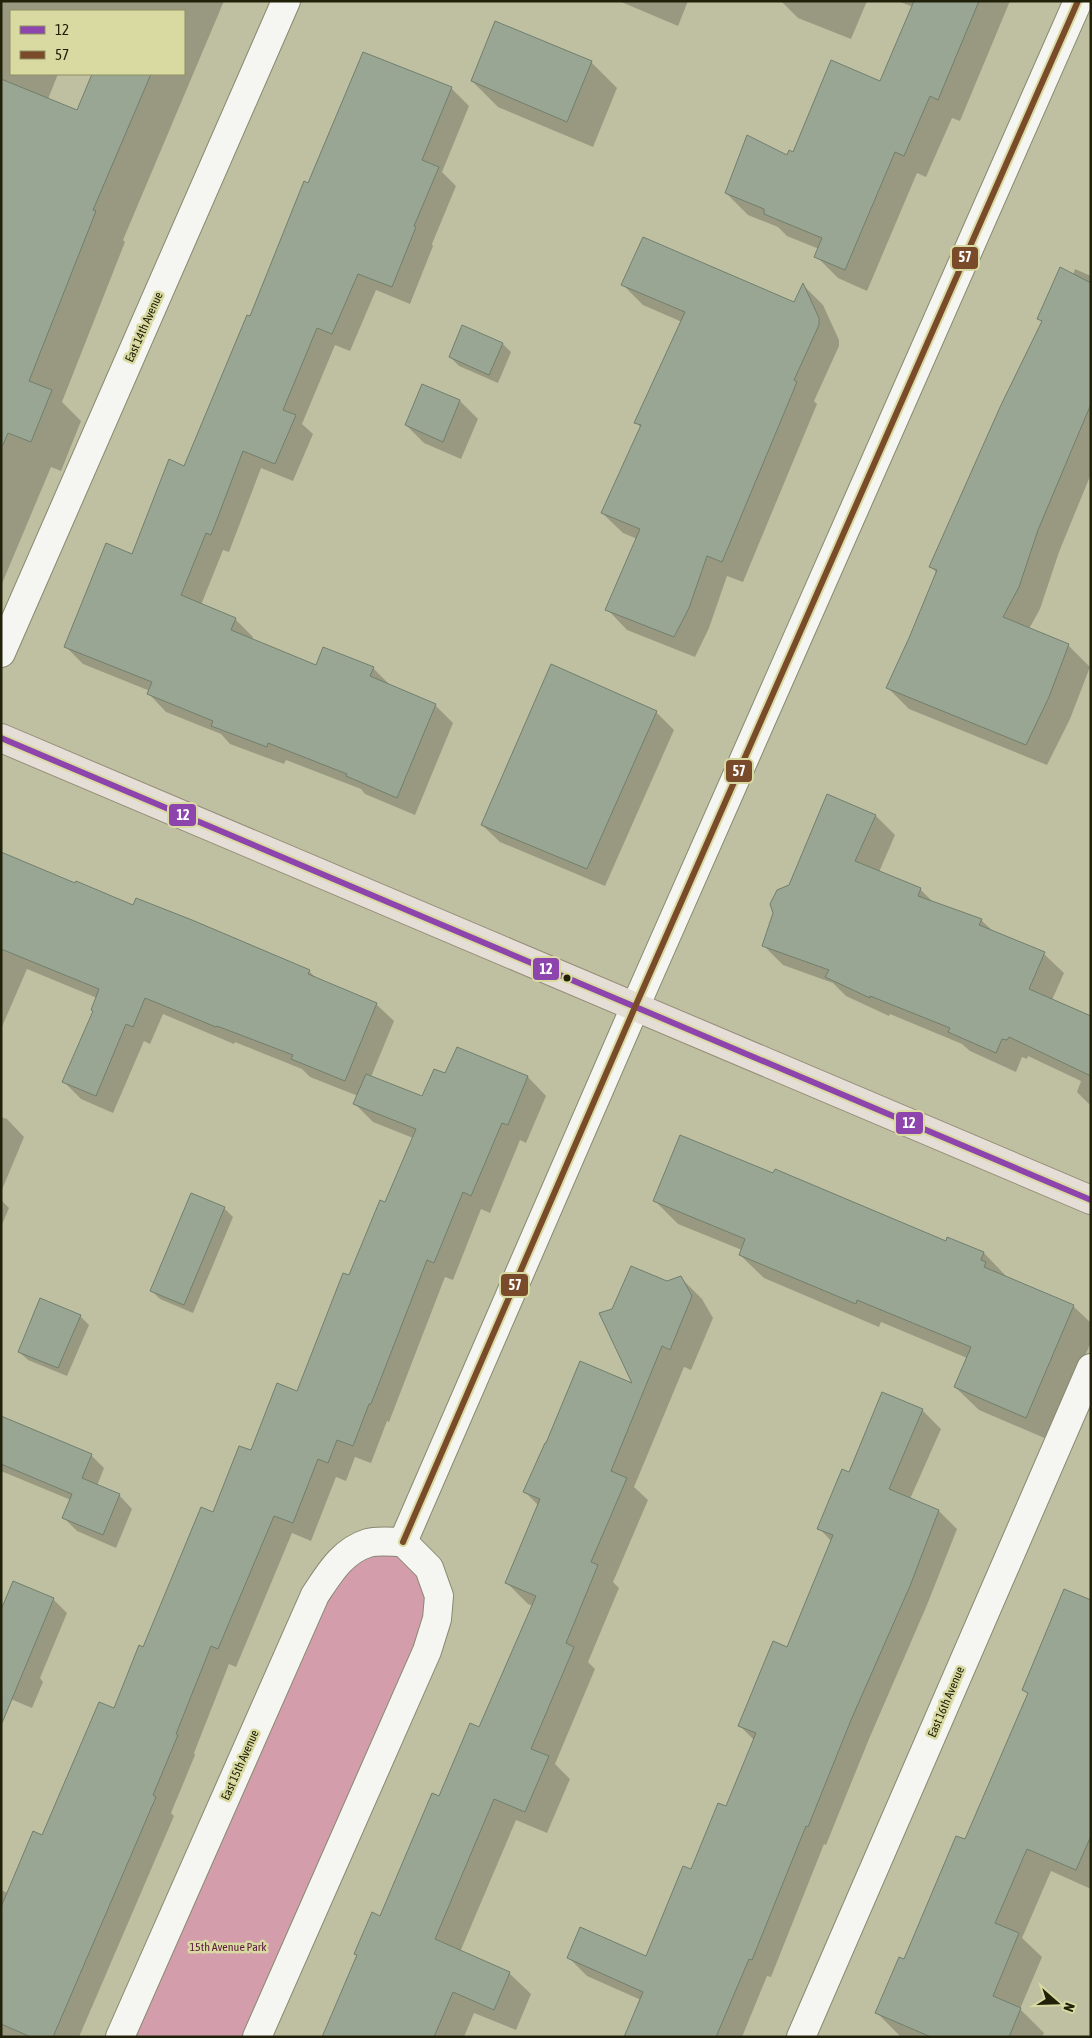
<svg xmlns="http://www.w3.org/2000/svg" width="1092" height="2038" viewBox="0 0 1092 2038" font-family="'Asap Condensed',sans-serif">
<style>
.green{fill:#d39dab}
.shadow{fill:#0003;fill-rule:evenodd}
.building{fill:#99a693;stroke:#717f6d}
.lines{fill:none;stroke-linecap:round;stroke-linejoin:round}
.minor-casing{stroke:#888870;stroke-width:30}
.tertiary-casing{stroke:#888870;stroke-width:30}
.primary-casing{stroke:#968d78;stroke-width:30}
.minor{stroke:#f5f6f1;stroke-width:28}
.tertiary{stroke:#f5f6f1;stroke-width:28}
.primary{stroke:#e4ded6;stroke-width:28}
.bus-1-casing{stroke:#d9daa1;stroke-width:10}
.bus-2-casing{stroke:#d9daa1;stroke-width:10}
.bus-1{stroke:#8e44ad;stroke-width:6}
.bus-2{stroke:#7a4b2a;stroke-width:6}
.bus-dot{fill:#21210a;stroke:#d9daa1;stroke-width:2}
.labels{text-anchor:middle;stroke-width:5;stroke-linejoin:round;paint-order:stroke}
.street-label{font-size:12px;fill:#21210a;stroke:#d9daa1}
.park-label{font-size:12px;fill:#5c1840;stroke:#d9daa1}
.line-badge{stroke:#d9daa1;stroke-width:2}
.badge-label{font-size:14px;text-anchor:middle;font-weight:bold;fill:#fff}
</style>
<rect width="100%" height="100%" fill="#bfc0a1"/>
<path class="green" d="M 403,1542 L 439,1596 L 257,2037 L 120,2037 L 331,1570 Z"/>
<g class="shadow">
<path d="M 1,1 L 224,1 L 123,240 L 125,242 L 62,402 L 81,421 L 61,471 L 51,467 L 1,586 ZM 11,11 L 184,11 L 184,74 L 94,74 L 78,112 L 48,99 L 58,74 L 11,74 Z"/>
<path d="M 619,1 L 688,1 L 678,26 Z"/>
<path d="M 781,1 L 867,1 L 851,39 L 798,18 Z"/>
<path d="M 898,1 L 1010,1 L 960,121 L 952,118 L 926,177 L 917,173 L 867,291 L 838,278 L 816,256 L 819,249 L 787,236 L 778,227 L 748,215 L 726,193 L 794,154 L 881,83 L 913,7 Z"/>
<path d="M 591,62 L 617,88 L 593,147 L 498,107 L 472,81 Z"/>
<path d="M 451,88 L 469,106 L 442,172 L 456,186 L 432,244 L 433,246 L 410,304 L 376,290 L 350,351 L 335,345 L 302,424 L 313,434 L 293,481 L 261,468 L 229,552 L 223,550 L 201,605 L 235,619 L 253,637 L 252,640 L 317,666 L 373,668 L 391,686 L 435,705 L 453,723 L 415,815 L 365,794 L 361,789 L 286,760 L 284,764 L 230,744 L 221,734 L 166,712 L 149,694 L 150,691 L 83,664 L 66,647 L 133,555 L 185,467 L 309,185 Z"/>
<path d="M 1075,269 L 1091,276 L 1091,474 L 1059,552 L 1040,609 L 1029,629 L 1068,645 L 1090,667 L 1070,719 L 1047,765 L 909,709 L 888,688 L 910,638 L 937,573 L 930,566 L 1043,323 L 1038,318 L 1073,275 Z"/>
<path d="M 623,285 L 795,304 L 803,285 L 823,305 L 839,340 L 839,346 L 814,401 L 817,404 L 743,582 L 727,576 L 709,628 L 695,657 L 627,630 L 607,609 L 637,539 L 623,533 L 602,513 L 641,428 L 636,422 L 682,322 L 643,305 Z"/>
<path d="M 503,344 L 511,352 L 498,383 L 459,366 L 450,357 Z"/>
<path d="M 423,386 L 460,401 L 478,419 L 461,459 L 424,443 L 406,425 Z"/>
<path d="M 656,712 L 674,730 L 605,886 L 500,842 L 482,825 Z"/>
<path d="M 828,796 L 876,816 L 895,835 L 879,872 L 920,889 L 935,904 L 981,920 L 994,932 L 1044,954 L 1064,973 L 1052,1000 L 1091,1017 L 1091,1106 L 1077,1092 L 1081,1081 L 1028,1056 L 1027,1059 L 1022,1057 L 1016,1072 L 970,1051 L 962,1044 L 890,1014 L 889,1016 L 846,996 L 833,983 L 783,965 L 764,946 Z"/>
<path d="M 1,853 L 76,885 L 309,971 L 318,980 L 376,1004 L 394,1021 L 371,1077 L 423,1098 L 445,1075 L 457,1048 L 528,1077 L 546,1096 L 526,1143 L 520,1140 L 490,1213 L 481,1209 L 453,1280 L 445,1277 L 389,1422 L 387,1421 L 371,1463 L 355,1457 L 346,1481 L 336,1477 L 311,1541 L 292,1533 L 236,1667 L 229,1664 L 194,1753 L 195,1755 L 171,1813 L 174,1816 L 79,2037 L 1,2037 L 1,1890 L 8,1893 L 42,1837 L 114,1710 L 143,1649 L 214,1514 L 252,1452 L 298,1393 L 350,1277 L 386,1204 L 413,1138 L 373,1122 L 355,1104 L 358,1096 L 310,1077 L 302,1069 L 235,1042 L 234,1044 L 163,1014 L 150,1044 L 144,1041 L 113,1113 L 81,1099 L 64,1082 L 94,1011 L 97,998 L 27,969 L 1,1029 Z"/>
<path d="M 1,1117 L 7,1119 L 24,1137 L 1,1192 Z"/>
<path d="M 192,1195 L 225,1209 L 233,1217 L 193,1313 L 160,1299 L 151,1290 Z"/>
<path d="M 1,1200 L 9,1208 L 1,1227 Z"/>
<path d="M 655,1201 L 947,1243 L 948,1239 L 984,1253 L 1007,1277 L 1073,1306 L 1091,1323 L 1091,1342 L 1049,1440 L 979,1410 L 955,1387 L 967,1358 L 881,1322 L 879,1327 L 764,1278 L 740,1255 L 742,1250 L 678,1224 Z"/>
<path d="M 680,1277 L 702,1299 L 713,1318 L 691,1370 L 684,1367 L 634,1487 L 648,1500 L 613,1582 L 619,1588 L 588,1662 L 595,1669 L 555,1764 L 570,1779 L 547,1833 L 516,1820 L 460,1952 L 509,1973 L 531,1994 L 516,2030 L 474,2013 L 464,2037 L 323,2037 L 358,1956 L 356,1954 L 381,1918 L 439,1797 L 480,1729 L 533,1606 L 528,1604 L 506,1582 L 539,1506 L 525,1492 L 635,1385 L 613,1310 Z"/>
<path d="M 80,1316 L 89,1325 L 67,1376 L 28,1360 L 19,1352 Z"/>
<path d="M 883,1394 L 922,1410 L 941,1429 L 910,1499 L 939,1511 L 957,1529 L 927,1605 L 869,1739 L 826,1845 L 824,1844 L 771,1977 L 767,1976 L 742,2037 L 625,2037 L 641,2000 L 587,1976 L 568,1957 L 647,1958 L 691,1870 L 727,1808 L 755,1741 L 739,1725 L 788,1648 L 832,1542 L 819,1528 L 849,1474 Z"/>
<path d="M 1,1418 L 91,1455 L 104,1468 L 97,1486 L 119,1495 L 132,1509 L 116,1548 L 77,1531 L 64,1518 L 71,1500 L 1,1471 Z"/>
<path d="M 53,1599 L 67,1613 L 40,1678 L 43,1682 L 32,1708 L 1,1695 L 1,1615 Z"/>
<path d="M 1091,1601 L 1091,1889 L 1051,1871 L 1022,1938 L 1042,1957 L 1020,2009 L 1044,2033 L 1042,2037 L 901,2037 L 877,2013 L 965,1841 L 1029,1695 L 1024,1690 Z"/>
</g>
<g class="building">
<path d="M 914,1 L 979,1 L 938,100 L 930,96 L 904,156 L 895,152 L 845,270 L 814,257 L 822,238 L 764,214 L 764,209 L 725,193 L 747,135 L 787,155 L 789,150 L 793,152 L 831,60 L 880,81 Z"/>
<path d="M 495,21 L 592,61 L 567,122 L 471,81 Z"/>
<path d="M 363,52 L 452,87 L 422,160 L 439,167 L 414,226 L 416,227 L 392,287 L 358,274 L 332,334 L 317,328 L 283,410 L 296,415 L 275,464 L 243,451 L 211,535 L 206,533 L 181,595 L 236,618 L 231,630 L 316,665 L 323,647 L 374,667 L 370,676 L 436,704 L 397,798 L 346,776 L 347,774 L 268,743 L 267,747 L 211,726 L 213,721 L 147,694 L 152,682 L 64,647 L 106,543 L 132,554 L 169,459 L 184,466 L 247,315 L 250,316 L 304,181 L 308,183 Z"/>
<path d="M 92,74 L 151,74 L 93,210 L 96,211 L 29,381 L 52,390 L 31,442 L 8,433 L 3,445 L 1,445 L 1,79 L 77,110 Z"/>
<path d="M 643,237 L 794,302 L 803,283 L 819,318 L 819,325 L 794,380 L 797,382 L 722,562 L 707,556 L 689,608 L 674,637 L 605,610 L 640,529 L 601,513 L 641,425 L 634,423 L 685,312 L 621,285 Z"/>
<path d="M 1060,267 L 1091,283 L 1091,404 L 1038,530 L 1019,587 L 1003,617 L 1069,644 L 1049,697 L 1026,745 L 886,688 L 909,638 L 937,570 L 929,567 L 1001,405 L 1042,321 L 1037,319 Z"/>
<path d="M 462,325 L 503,343 L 489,375 L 449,357 Z"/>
<path d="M 422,384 L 460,400 L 443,442 L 405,425 Z"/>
<path d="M 551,664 L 657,711 L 587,869 L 481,825 Z"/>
<path d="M 827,794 L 876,815 L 855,861 L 921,888 L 918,896 L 982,919 L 979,925 L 1045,952 L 1029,989 L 1091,1016 L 1091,1076 L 1009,1037 L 1007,1040 L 1002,1039 L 996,1053 L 948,1032 L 950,1028 L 870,996 L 870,998 L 825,977 L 829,970 L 762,946 L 773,913 L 770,904 L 777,890 L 789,885 Z"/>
<path d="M 1,852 L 75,883 L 76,881 L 133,905 L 136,898 L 192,920 L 310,970 L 308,974 L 377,1003 L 345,1081 L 291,1059 L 293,1055 L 217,1026 L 216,1027 L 145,998 L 133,1027 L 126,1024 L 96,1096 L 62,1082 L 93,1011 L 91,1010 L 99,989 L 1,949 Z"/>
<path d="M 457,1047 L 528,1076 L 508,1125 L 502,1123 L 471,1196 L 463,1192 L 434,1263 L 427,1260 L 371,1404 L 369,1404 L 353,1446 L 337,1440 L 328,1463 L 318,1459 L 293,1523 L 274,1516 L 218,1649 L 211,1646 L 176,1734 L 178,1735 L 153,1795 L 156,1797 L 53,2037 L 31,2037 L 1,2024 L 1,1907 L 33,1831 L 42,1835 L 99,1702 L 114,1708 L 139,1645 L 143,1647 L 201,1507 L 213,1512 L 239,1446 L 251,1450 L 277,1383 L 297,1391 L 343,1273 L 349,1275 L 380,1200 L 385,1202 L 416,1129 L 353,1104 L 366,1074 L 422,1096 L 434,1069 L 445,1073 Z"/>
<path d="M 680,1135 L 773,1173 L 775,1169 L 946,1241 L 947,1237 L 984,1252 L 981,1260 L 986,1262 L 984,1267 L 1074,1305 L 1026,1418 L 954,1387 L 971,1347 L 857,1300 L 856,1304 L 739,1255 L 745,1239 L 653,1201 Z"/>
<path d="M 191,1193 L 225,1207 L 184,1305 L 150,1291 Z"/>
<path d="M 631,1266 L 667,1281 L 681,1276 L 692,1296 L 670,1350 L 662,1346 L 611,1471 L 627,1478 L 591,1562 L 598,1565 L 566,1643 L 574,1647 L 531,1749 L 549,1756 L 525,1812 L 494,1799 L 435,1939 L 510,1972 L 494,2010 L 453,1992 L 434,2037 L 322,2037 L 357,1955 L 354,1954 L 372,1912 L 380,1916 L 432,1793 L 439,1796 L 470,1723 L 479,1727 L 536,1596 L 505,1583 L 540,1499 L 523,1492 L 545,1443 L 546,1443 L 580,1361 L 632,1383 L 599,1313 L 612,1309 Z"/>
<path d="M 40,1298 L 81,1315 L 58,1368 L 18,1352 Z"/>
<path d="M 882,1392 L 923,1409 L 889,1489 L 939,1510 L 910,1586 L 851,1720 L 808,1827 L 806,1826 L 752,1960 L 749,1959 L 716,2037 L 624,2037 L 643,1992 L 567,1958 L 580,1927 L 646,1956 L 683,1866 L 691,1869 L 718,1803 L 726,1806 L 756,1733 L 738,1726 L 773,1641 L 787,1647 L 833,1535 L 817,1529 L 842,1469 L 849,1472 Z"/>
<path d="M 1,1416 L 92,1454 L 82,1478 L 120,1494 L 103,1535 L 62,1518 L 72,1494 L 1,1464 Z"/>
<path d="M 13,1581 L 54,1598 L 2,1723 L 1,1610 Z"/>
<path d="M 1064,1589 L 1091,1600 L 1091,1836 L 1076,1870 L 1027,1849 L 995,1923 L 1019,1933 L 993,1996 L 1021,2008 L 1009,2037 L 931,2037 L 875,2013 L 899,1957 L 904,1959 L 956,1836 L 965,1839 L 1028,1693 L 1022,1690 Z"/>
</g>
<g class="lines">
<defs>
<g id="minor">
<path d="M 1,653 L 286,1"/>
<path d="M 403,1542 L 635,1007"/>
<path d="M 120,2037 L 315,1595 C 329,1574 342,1551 368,1543 C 378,1540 393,1542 403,1542 L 429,1568 L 439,1596 L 437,1619 L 427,1651 L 257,2037"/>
<path d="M 801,2037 L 1091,1368"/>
</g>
<path id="tertiary" d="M 635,1007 L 1078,1"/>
<path id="primary" d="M 1,738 L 1091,1200"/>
</defs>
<use href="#minor" class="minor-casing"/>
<use href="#tertiary" class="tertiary-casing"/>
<use href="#primary" class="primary-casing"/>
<use href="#minor" class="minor"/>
<use href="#tertiary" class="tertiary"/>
<use href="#primary" class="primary"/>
<defs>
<path id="bus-1" d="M 1,738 L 1091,1200"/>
<path id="bus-2" d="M 403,1542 L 635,1007 L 1078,1"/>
</defs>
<use href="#bus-1" class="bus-1-casing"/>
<use href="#bus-2" class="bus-2-casing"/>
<use href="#bus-1" class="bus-1"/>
<use href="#bus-2" class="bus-2"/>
</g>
<circle class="bus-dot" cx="567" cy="978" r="4.5"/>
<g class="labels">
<g class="street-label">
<text transform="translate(144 327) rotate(-66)" y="4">East 14th Avenue</text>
<text transform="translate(946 1702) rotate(-67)" y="4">East 16th Avenue</text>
<text transform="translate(240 1765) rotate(-66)" y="4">East 15th Avenue</text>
</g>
<g class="park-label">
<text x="228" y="1951">15th Avenue Park</text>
</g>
</g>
<g class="line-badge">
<rect x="951" y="246" width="28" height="24" rx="5" fill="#7a4b2a"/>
<rect x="725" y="759" width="28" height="24" rx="5" fill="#7a4b2a"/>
<rect x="168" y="803" width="29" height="24" rx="5" fill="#8e44ad"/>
<rect x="532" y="957" width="28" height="24" rx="5" fill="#8e44ad"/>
<rect x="895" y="1111" width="29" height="24" rx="5" fill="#8e44ad"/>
<rect x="500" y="1273" width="29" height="24" rx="5" fill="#7a4b2a"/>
</g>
<g class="badge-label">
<text x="965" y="262">57</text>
<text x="739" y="776">57</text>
<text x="183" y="820">12</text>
<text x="546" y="974">12</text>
<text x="909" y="1128">12</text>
<text x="515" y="1290">57</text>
</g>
<rect width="1092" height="2038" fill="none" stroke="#21210a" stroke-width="5"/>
<rect x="10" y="10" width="175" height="65" fill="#d9daa1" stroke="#8f9065"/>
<rect x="20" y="26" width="25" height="8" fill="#8e44ad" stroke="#8f9065"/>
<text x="55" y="35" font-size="15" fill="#21210a">12</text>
<rect x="20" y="51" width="25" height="8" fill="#7a4b2a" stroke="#8f9065"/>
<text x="55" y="60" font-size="15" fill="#21210a">57</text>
<g transform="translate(1057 2003) rotate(110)" stroke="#d9daa1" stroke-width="4" paint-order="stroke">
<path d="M0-4L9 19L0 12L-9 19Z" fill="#21210a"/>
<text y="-8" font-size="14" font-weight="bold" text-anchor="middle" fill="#21210a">N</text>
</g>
</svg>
